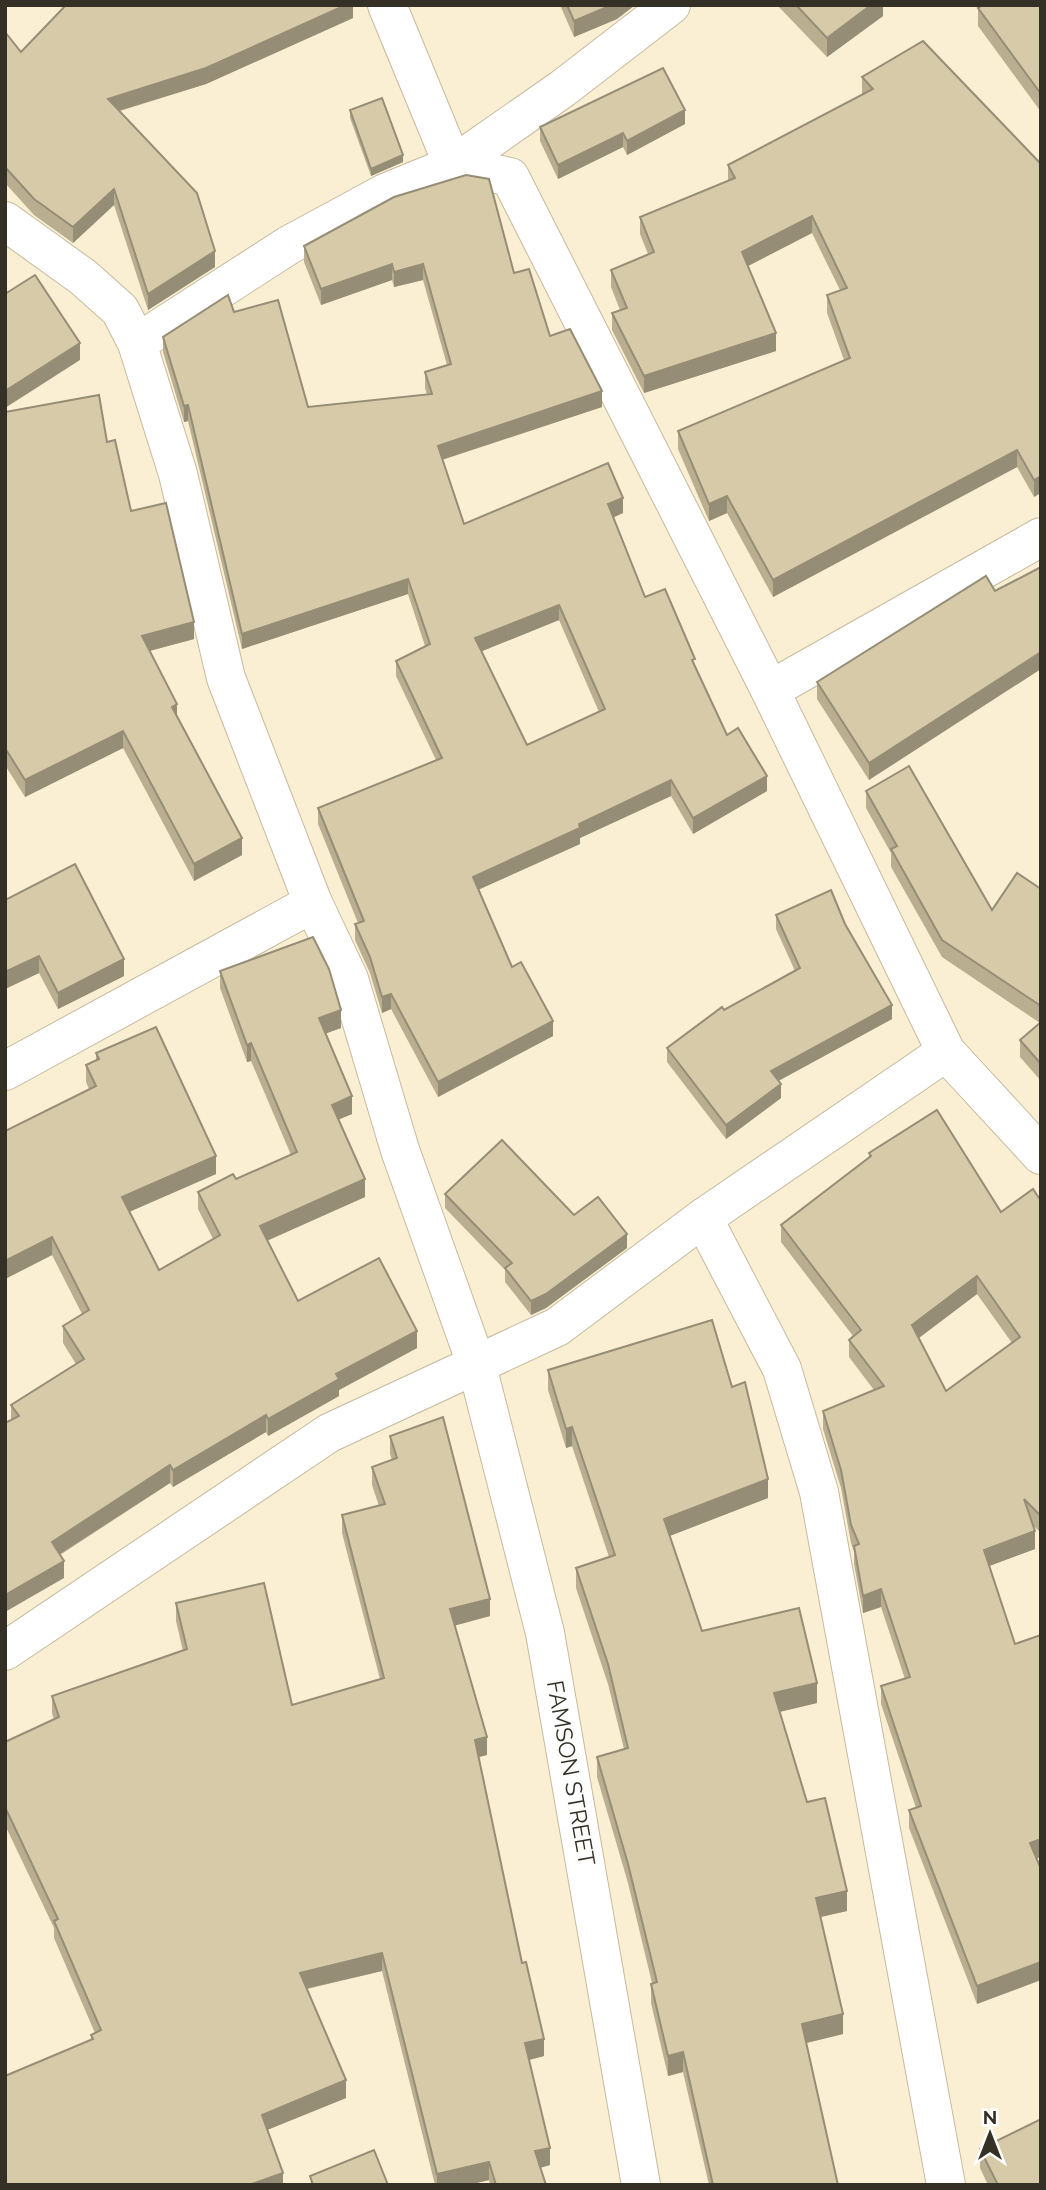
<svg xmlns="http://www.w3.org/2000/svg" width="1046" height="2190" viewBox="0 0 1046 2190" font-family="Raleway,sans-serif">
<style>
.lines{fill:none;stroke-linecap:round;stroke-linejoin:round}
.minor-casing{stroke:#c5ba9f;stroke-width:40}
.minor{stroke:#fff;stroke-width:38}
.wall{fill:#b9ae90;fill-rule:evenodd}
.shaded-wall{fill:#968d76}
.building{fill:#d7caa8;stroke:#968d76;stroke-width:2;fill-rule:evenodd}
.labels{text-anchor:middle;stroke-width:6;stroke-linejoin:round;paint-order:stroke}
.street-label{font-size:23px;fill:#343025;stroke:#fdfdfd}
</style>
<rect width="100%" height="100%" fill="#faefd3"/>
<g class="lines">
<defs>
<g id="minor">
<path d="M 387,5 L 453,165 L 510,177 L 770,690 L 946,1052 L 1041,1155"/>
<path d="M 5,221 L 83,277 L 120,310 L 137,343 L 178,474 L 226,678 L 313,903 L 349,979 L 400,1150 L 477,1366 L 545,1633 L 641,2185"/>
<path d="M 137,343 L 289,245 L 385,193 L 453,165 L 562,89 L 671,5"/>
<path d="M 770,690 L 1041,537"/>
<path d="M 5,1071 L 313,903"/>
<path d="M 703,1218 L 782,1369 L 819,1492 L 946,2185"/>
<path d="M 5,1651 L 329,1433 L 557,1327 L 703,1218 L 946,1052"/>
</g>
</defs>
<use href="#minor" class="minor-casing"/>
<use href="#minor" class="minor"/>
</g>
<g class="wall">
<path d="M 353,5 L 353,18 L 206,84 L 120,111 L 215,267 L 148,310 L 114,205 L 73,243 L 34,215 L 5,183 L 5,32 L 21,52 Z"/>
<path d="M 560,5 L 635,5 L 617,19 L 574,37 Z"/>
<path d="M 777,5 L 883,5 L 883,16 L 827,57 Z"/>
<path d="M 1041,5 L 1041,112 L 978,26 L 978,8 Z"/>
<path d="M 862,77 L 1041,164 L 1034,497 L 1017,467 L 773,597 L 727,513 L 709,521 L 678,449 L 678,431 L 844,360 L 827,313 L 827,295 L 840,290 L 812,233 L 748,266 L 776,351 L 644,393 L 612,330 L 612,313 L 620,310 L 611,287 L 611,270 L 648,254 L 640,234 L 640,217 L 728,181 L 728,165 L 862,95 Z"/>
<path d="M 350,110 L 403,162 L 371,176 L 350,118 Z"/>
<path d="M 685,124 L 627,155 L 623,147 L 558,179 L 540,141 L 540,127 Z"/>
<path d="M 304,246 L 514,273 L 550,336 L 602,407 L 442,460 L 464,524 L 623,513 L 613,517 L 645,597 L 695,667 L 727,735 L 767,791 L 693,834 L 671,796 L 580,838 L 580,844 L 478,890 L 512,967 L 553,1036 L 438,1097 L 391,1009 L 382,1013 L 370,973 L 355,940 L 355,924 L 358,923 L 318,824 L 318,808 L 436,760 L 396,676 L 396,661 L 425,646 L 408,594 L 242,649 L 188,421 L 184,422 L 163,352 L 163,337 L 234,312 L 308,407 L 427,395 L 425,388 L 425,372 L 447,365 L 423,280 L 394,287 L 392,280 L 321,305 L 304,262 ZM 559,620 L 599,712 L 527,745 L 482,651 Z"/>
<path d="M 5,412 L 107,442 L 131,511 L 194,639 L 149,651 L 177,716 L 242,855 L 194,881 L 123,748 L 25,797 L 5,765 Z"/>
<path d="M 995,591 L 869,780 L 817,699 L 817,682 Z"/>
<path d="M 866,791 L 992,910 L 1041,889 L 1041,1081 L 1020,1057 L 1020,1040 L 1040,1023 L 942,957 L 891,867 L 891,853 L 866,808 Z"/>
<path d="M 5,900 L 124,976 L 58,1009 L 39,973 L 5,989 Z"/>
<path d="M 776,915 L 845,924 L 892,1019 L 778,1081 L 781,1098 L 726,1139 L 667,1062 L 667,1048 L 724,1010 L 795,971 L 776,929 Z"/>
<path d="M 220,971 L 341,1028 L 326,1033 L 352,1114 L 338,1120 L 365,1197 L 267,1240 L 298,1301 L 417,1348 L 339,1390 L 339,1396 L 268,1436 L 266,1432 L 173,1487 L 170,1483 L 60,1555 L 64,1578 L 11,1420 L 11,1405 L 76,1364 L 63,1343 L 63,1326 L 82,1314 L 52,1255 L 5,1279 L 89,1089 L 86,1082 L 86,1065 L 96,1060 L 96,1053 L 216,1174 L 129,1212 L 159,1270 L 213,1239 L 198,1209 L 198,1192 L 236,1179 L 291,1155 L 251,1061 L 247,1062 L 220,988 Z"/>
<path d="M 869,1153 L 1001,1212 L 1041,1201 L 1041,1533 L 1033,1525 L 1035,1549 L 989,1566 L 1037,1858 L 977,2004 L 909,1828 L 909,1810 L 916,1808 L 881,1704 L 881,1686 L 905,1679 L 881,1607 L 863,1613 L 854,1564 L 854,1552 L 851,1543 L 841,1488 L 823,1429 L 823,1411 L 874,1390 L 849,1357 L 849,1340 L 853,1336 L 781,1242 L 781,1225 L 869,1158 ZM 977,1294 L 1012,1343 L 946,1391 L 919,1338 Z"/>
<path d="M 445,1194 L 574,1215 L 627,1248 L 546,1308 L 531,1315 L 505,1282 L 505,1270 L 445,1208 Z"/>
<path d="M 548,1370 L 732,1387 L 768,1498 L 670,1536 L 702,1631 L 817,1703 L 780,1712 L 807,1802 L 847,1911 L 820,1917 L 843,2034 L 806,2043 L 838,2185 L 709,2185 L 683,2072 L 668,2076 L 651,2003 L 651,1984 L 652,1983 L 628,1883 L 597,1777 L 597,1757 L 624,1749 L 608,1684 L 576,1588 L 576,1568 L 609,1557 L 572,1446 L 566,1448 L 548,1390 Z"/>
<path d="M 390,1436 L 490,1616 L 454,1625 L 487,1755 L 478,1757 L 522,1963 L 544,2056 L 529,2060 L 550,2165 L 540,2168 L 546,2185 L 490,2185 L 489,2180 L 468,2185 L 435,2185 L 382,1971 L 307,1989 L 346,2098 L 267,2130 L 283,2185 L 91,2040 L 91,2035 L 95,2033 L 54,1938 L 54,1928 L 5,1825 L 5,1742 L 54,1720 L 52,1713 L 52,1696 L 183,1651 L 176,1621 L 176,1603 L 292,1705 L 380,1679 L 342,1533 L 342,1515 L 379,1506 L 372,1485 L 372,1467 L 392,1460 L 390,1454 Z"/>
<path d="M 980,2149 L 1041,2185 L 988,2185 L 980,2168 Z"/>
</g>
<g class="shaded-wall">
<path d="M 346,5 L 353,5 L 353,18 L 206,84 L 108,114 L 108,99 Z"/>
<path d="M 612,5 L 635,5 L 617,19 L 574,37 L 574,21 Z"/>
<path d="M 871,5 L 883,5 L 883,16 L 827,57 L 827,38 Z"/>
<path d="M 685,110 L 685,124 L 627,155 L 627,141 Z"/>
<path d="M 623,133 L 623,147 L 558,179 L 558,165 Z"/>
<path d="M 403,155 L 403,162 L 371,176 L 371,169 Z"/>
<path d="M 114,189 L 114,205 L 73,243 L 73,227 Z"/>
<path d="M 812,216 L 812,233 L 742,269 L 742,252 Z"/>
<path d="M 215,251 L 215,267 L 148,310 L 148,294 Z"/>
<path d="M 392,264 L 392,280 L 321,305 L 321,289 Z"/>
<path d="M 423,264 L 423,280 L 394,287 L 394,272 Z"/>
<path d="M 776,333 L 776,351 L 644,393 L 644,376 Z"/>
<path d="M 80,343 L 80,360 L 5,408 L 5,391 Z"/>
<path d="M 602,391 L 602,407 L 438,461 L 438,446 Z"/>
<path d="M 188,405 L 188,421 L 184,422 L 184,406 Z"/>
<path d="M 1017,450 L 1017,467 L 773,597 L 773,580 Z"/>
<path d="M 1041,476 L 1041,493 L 1034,497 L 1034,480 Z"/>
<path d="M 727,496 L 727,513 L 709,521 L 709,504 Z"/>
<path d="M 623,498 L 623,513 L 608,520 L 608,504 Z"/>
<path d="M 408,579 L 408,594 L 242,649 L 242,634 Z"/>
<path d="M 559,605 L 559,620 L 475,654 L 475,638 Z"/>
<path d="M 194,622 L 194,639 L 142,653 L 142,636 Z"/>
<path d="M 1041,652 L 1041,669 L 869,780 L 869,763 Z"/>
<path d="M 177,704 L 177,721 L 172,707 Z"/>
<path d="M 123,731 L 123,748 L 25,797 L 25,780 Z"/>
<path d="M 767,776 L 767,791 L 693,834 L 693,818 Z"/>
<path d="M 671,780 L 671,796 L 580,838 L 580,844 L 473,892 L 473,877 L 579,824 Z"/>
<path d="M 242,838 L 242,855 L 194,881 L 194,864 Z"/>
<path d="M 39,956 L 39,973 L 5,989 L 5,972 Z"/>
<path d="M 124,959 L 124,976 L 58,1009 L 58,993 Z"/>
<path d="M 391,994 L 391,1009 L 382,1013 L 382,997 Z"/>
<path d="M 892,1005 L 892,1019 L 771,1085 L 771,1071 Z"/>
<path d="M 341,1010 L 341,1028 L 319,1036 L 319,1018 Z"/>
<path d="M 553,1021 L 553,1036 L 438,1097 L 438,1082 Z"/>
<path d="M 251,1043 L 251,1061 L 247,1062 L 247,1045 Z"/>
<path d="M 781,1084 L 781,1098 L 726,1139 L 726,1125 Z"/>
<path d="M 352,1096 L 352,1114 L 332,1122 L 332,1105 Z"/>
<path d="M 216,1156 L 216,1174 L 122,1215 L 122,1197 Z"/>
<path d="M 365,1179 L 365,1197 L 260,1244 L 260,1226 Z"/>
<path d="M 627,1234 L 627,1248 L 546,1308 L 531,1315 L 531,1301 Z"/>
<path d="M 52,1237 L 52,1255 L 5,1279 L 5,1261 Z"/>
<path d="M 977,1276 L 977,1294 L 912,1343 L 912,1325 Z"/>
<path d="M 417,1331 L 417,1348 L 339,1390 L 339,1396 L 268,1436 L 268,1419 L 336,1374 Z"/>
<path d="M 266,1415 L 266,1432 L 173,1487 L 173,1470 Z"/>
<path d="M 572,1427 L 572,1446 L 566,1448 L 566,1429 Z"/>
<path d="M 170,1465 L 170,1483 L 52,1559 L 52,1542 Z"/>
<path d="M 768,1479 L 768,1498 L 664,1538 L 664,1519 Z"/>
<path d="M 1035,1531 L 1035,1549 L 984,1568 L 984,1550 Z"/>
<path d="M 64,1561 L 64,1578 L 5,1612 L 5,1595 Z"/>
<path d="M 881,1589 L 881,1607 L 863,1613 L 863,1596 Z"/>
<path d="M 490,1599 L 490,1616 L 450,1627 L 450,1609 Z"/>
<path d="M 817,1683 L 817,1703 L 774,1713 L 774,1693 Z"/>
<path d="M 487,1737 L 487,1755 L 475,1758 L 475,1740 Z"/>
<path d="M 1041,1839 L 1041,1857 L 1030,1861 L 1030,1843 Z"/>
<path d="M 847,1891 L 847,1911 L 816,1918 L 816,1898 Z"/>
<path d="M 382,1953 L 382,1971 L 300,1990 L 300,1973 Z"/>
<path d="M 1041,1962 L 1041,1980 L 977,2004 L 977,1986 Z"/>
<path d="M 843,2014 L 843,2034 L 802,2044 L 802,2024 Z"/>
<path d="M 544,2039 L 544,2056 L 525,2061 L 525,2043 Z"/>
<path d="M 683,2052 L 683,2072 L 668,2076 L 668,2056 Z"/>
<path d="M 346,2080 L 346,2098 L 262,2132 L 262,2115 Z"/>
<path d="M 550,2148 L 550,2165 L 535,2169 L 535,2151 Z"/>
<path d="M 489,2162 L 489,2180 L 468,2185 L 437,2185 L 437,2174 Z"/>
<path d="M 283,2173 L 283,2185 L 249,2185 Z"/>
</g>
<g class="building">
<path d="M 66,5 L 346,5 L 206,68 L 108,99 L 197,193 L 215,251 L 148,294 L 114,189 L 73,227 L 34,199 L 5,167 L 5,32 L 21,52 Z"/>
<path d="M 567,5 L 612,5 L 574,21 Z"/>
<path d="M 796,5 L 871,5 L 827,38 Z"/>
<path d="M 983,5 L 1041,5 L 1041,94 L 978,8 Z"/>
<path d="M 923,41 L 1041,164 L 1041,476 L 1034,480 L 1017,450 L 773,580 L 727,496 L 709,504 L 678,431 L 850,358 L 827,295 L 847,288 L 812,216 L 742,252 L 776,333 L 644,376 L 612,313 L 627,308 L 611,270 L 654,252 L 640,217 L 735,178 L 728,165 L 873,89 L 862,77 Z"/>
<path d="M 663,68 L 685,110 L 627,141 L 623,133 L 558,165 L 540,127 Z"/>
<path d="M 382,98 L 403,155 L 371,169 L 350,110 Z"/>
<path d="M 466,175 L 489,179 L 514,273 L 529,269 L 550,336 L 570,329 L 602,391 L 438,446 L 464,524 L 608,463 L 623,498 L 608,504 L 645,597 L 665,589 L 695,659 L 692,660 L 727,735 L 738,728 L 767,776 L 693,818 L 671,780 L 579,824 L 580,828 L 473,877 L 512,967 L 521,962 L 553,1021 L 438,1082 L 391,994 L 382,997 L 370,957 L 355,924 L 364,921 L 318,808 L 442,758 L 396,661 L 430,644 L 408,579 L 242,634 L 188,405 L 184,406 L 163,337 L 228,295 L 234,312 L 278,300 L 308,407 L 432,394 L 425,372 L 451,364 L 423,264 L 394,272 L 392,264 L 321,289 L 304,246 L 394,197 ZM 559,605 L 605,709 L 527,745 L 475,638 Z"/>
<path d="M 35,275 L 80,343 L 5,391 L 5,294 Z"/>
<path d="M 99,395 L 107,442 L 115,440 L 131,511 L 166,503 L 194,622 L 142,636 L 177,704 L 172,707 L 242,838 L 194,864 L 123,731 L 25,780 L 5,748 L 5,412 Z"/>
<path d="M 1041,567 L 1041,652 L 869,763 L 817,682 L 986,576 L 995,591 Z"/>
<path d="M 909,766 L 992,910 L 1017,873 L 1041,889 L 1041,1006 L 942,940 L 891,849 L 897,846 L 866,791 Z"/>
<path d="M 75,864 L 124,959 L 58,993 L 39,956 L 5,972 L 5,900 Z"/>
<path d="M 831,890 L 845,924 L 892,1005 L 771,1071 L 781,1084 L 726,1125 L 667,1048 L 722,1007 L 724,1010 L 800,968 L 776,915 Z"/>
<path d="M 313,937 L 329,969 L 341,1010 L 319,1018 L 352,1096 L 332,1105 L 365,1179 L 260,1226 L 298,1301 L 379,1258 L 417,1331 L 336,1374 L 339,1379 L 268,1419 L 266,1415 L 173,1470 L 170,1465 L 52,1542 L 64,1561 L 5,1595 L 5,1423 L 19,1416 L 11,1405 L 84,1359 L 63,1326 L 89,1310 L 52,1237 L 5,1261 L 5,1131 L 96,1086 L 86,1065 L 99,1059 L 96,1053 L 156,1027 L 216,1156 L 122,1197 L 159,1270 L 220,1235 L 198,1192 L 233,1174 L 236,1179 L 297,1152 L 251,1043 L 247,1045 L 220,971 Z"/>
<path d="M 1041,1022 L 1041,1064 L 1020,1040 Z"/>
<path d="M 937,1110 L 1001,1212 L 1033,1189 L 1041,1201 L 1041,1516 L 1024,1499 L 1035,1531 L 984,1550 L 1015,1644 L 1041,1635 L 1041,1696 L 1040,1697 L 1041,1699 L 1041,1839 L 1030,1843 L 1041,1869 L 1041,1962 L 977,1986 L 909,1810 L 921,1806 L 881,1686 L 910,1677 L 881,1589 L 863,1596 L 854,1546 L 859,1544 L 851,1525 L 841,1470 L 823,1411 L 884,1386 L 849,1340 L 861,1330 L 781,1225 L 871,1156 L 869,1153 ZM 977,1276 L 1020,1337 L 946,1391 L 912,1325 Z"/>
<path d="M 502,1140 L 574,1215 L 598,1197 L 627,1234 L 546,1294 L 531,1301 L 505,1268 L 512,1263 L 445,1194 Z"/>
<path d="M 712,1320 L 732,1387 L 745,1382 L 768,1479 L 664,1519 L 702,1631 L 799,1608 L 817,1683 L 774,1693 L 807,1802 L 825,1798 L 847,1891 L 816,1898 L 843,2014 L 802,2024 L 838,2185 L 713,2185 L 683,2052 L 668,2056 L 651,1984 L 657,1982 L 628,1864 L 597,1757 L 628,1748 L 608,1664 L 576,1568 L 615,1555 L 572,1427 L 566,1429 L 548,1370 Z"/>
<path d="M 443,1417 L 490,1599 L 450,1609 L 487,1737 L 475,1740 L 522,1963 L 526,1962 L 544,2039 L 525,2043 L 550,2148 L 535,2151 L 546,2185 L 496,2185 L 489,2162 L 437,2174 L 382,1953 L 300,1973 L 346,2080 L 262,2115 L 283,2173 L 249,2185 L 5,2185 L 5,2076 L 93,2039 L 91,2035 L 101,2030 L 54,1921 L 58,1919 L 5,1807 L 5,1742 L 59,1717 L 52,1696 L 187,1649 L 176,1603 L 264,1583 L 292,1705 L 384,1678 L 342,1515 L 385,1504 L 372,1467 L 397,1458 L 390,1436 Z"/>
<path d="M 1041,2119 L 1041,2185 L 998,2185 L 980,2149 Z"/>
<path d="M 374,2150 L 388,2185 L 313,2185 L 310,2176 Z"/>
</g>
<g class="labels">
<g class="street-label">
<text transform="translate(571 1773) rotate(80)" y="8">FAMSON STREET</text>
</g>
</g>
<rect width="1046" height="2190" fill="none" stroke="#343025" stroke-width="14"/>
<g transform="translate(990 2134)" stroke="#fdfdfd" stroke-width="5" paint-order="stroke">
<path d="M0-5L12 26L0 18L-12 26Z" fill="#343025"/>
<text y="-10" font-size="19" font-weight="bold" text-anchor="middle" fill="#343025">N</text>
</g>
</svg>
